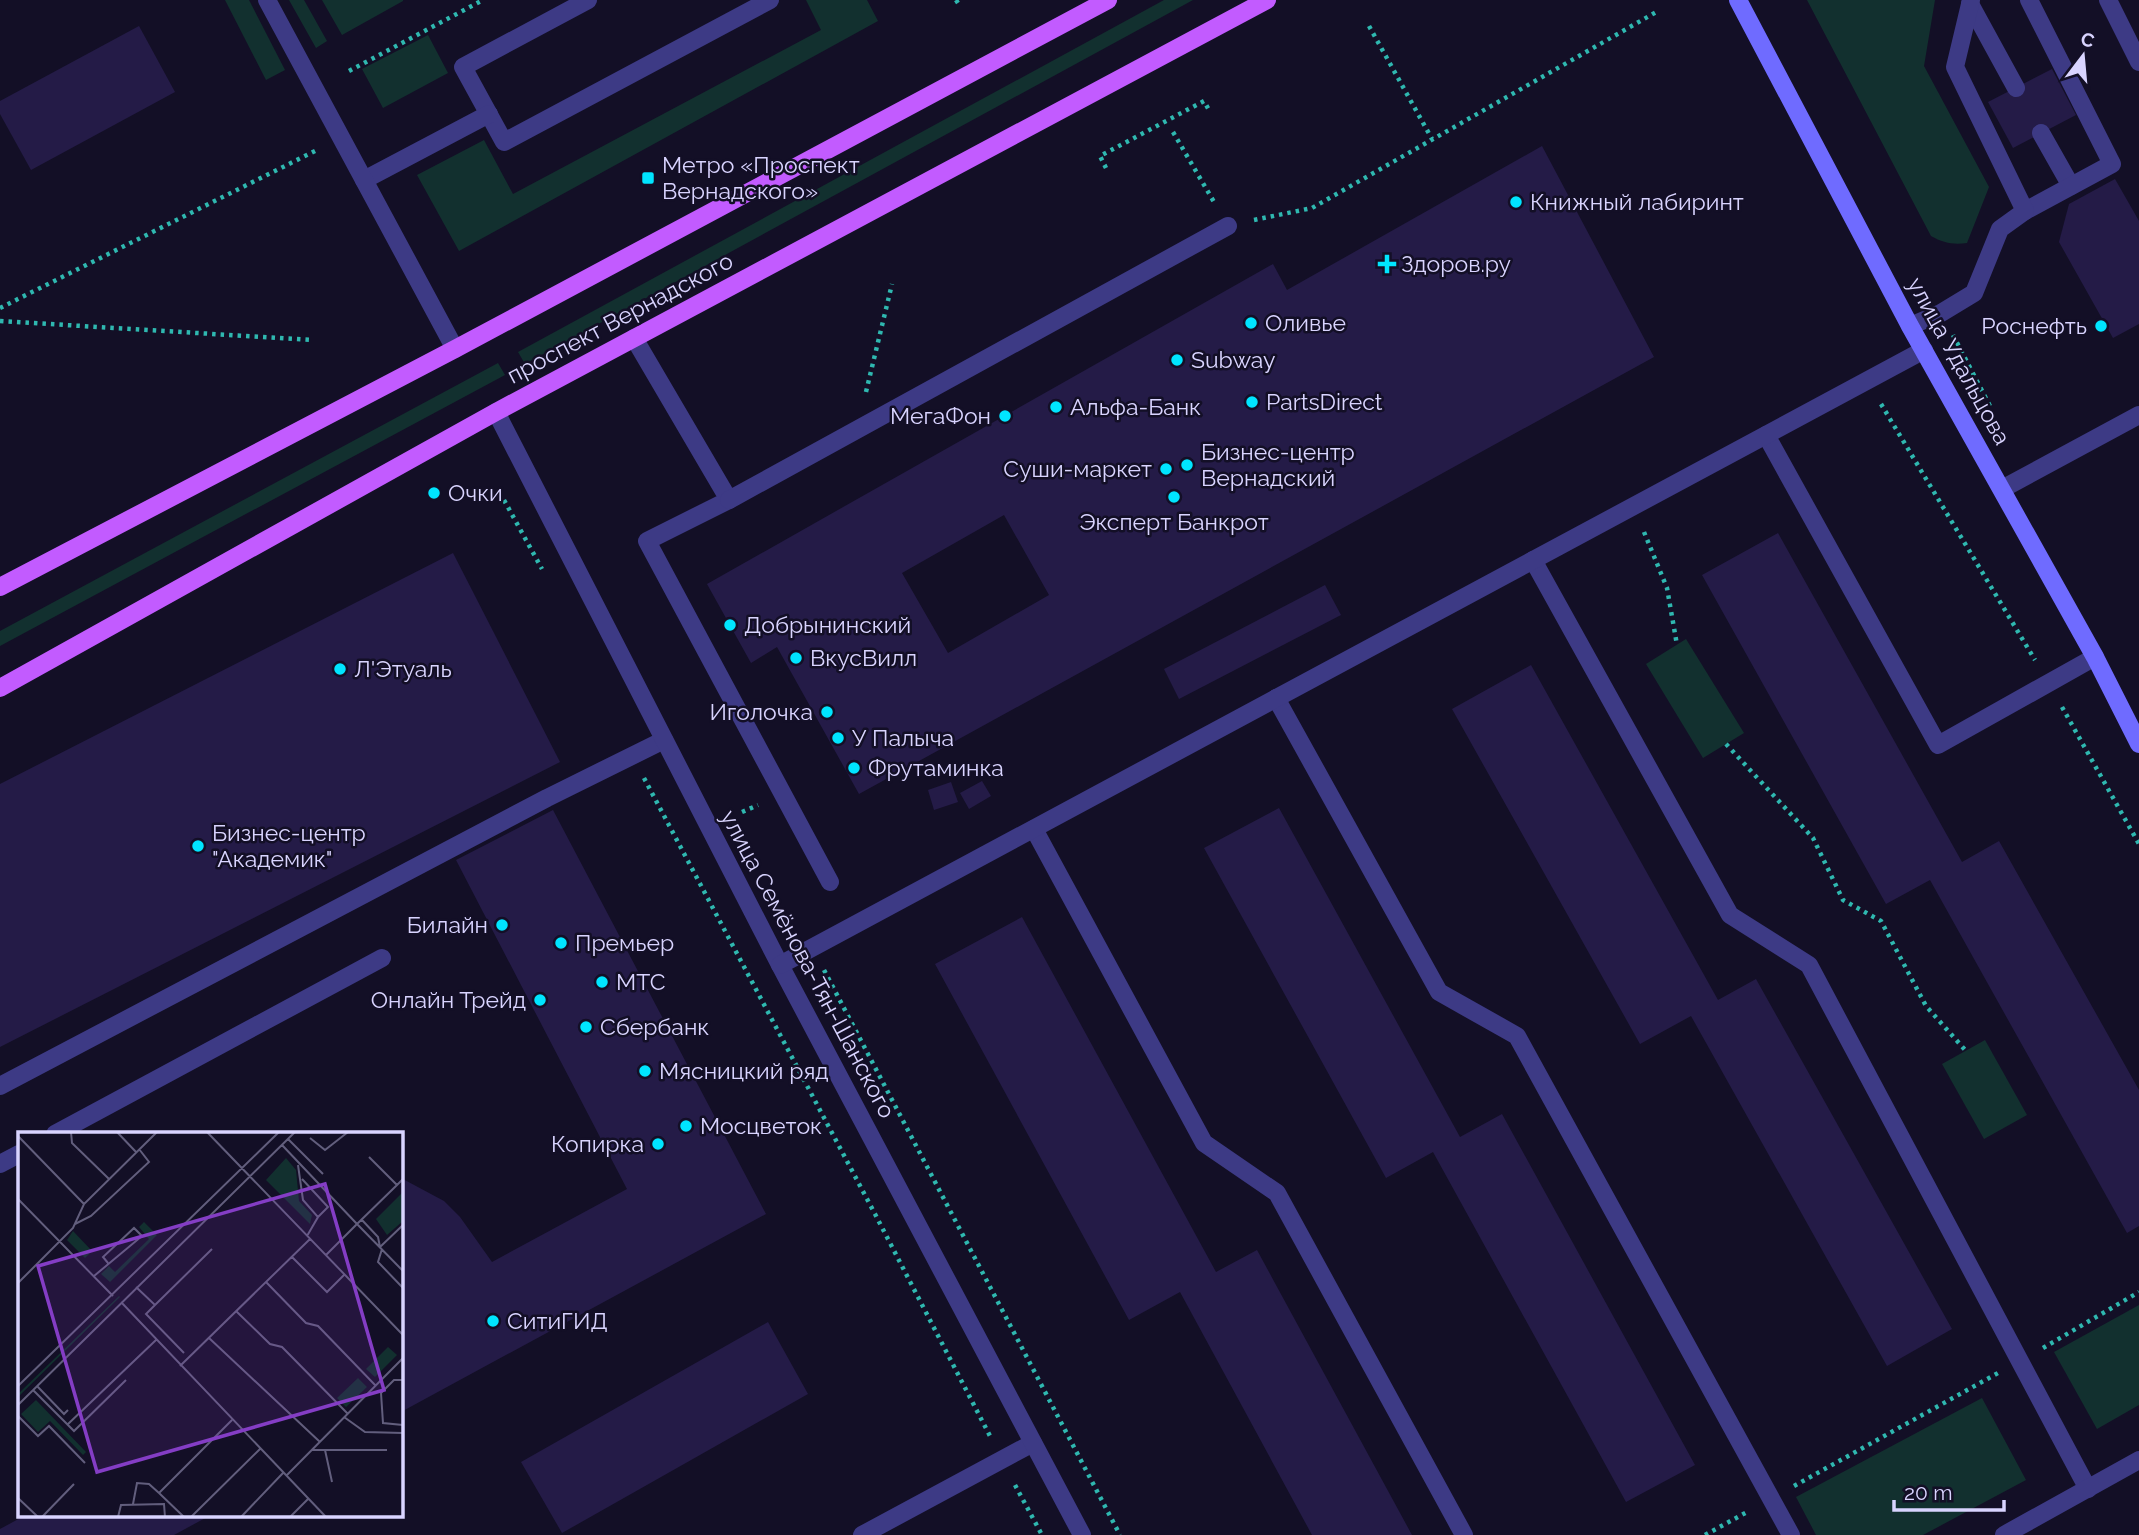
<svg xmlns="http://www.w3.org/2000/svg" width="2139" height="1535" viewBox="0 0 2139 1535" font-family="Raleway,sans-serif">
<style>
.green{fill:#12302f}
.building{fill:#241b47;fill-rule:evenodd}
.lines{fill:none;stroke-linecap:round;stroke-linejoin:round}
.path{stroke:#2fb8b0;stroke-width:4.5;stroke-dasharray:3.5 5;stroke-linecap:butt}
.lane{stroke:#3d3a85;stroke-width:18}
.street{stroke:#3d3a85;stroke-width:18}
.secondary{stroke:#6f6bff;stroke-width:18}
.primary{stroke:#c25bff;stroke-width:18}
.poi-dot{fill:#00e5ff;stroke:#130f26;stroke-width:2.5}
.labels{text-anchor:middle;stroke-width:5;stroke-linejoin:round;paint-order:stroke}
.poi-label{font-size:23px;fill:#d9d4ff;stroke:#130f26;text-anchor:start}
.street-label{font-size:23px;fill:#d9d4ff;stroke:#130f26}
.inset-road{fill:none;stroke:#625e7d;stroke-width:2}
.view{fill:#843dc5;fill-opacity:0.15;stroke:#843dc5;stroke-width:3.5}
.inset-edge{fill:none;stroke:#d9d4ff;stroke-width:3.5}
</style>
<rect width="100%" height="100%" fill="#130f26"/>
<g class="green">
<path d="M 225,0 L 249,0 L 285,70 L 266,80 Z"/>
<path d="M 289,0 L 304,0 L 327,41 L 316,48 Z"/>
<path d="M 322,0 L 403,0 L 403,1 L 342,35 Z"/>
<path d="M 806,0 L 867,0 L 878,21 L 459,251 L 417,175 L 484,140 L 513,194 L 821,30 Z"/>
<path d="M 1164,0 L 1193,0 L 525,364 L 518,352 Z"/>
<path d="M 1807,0 L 1935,0 L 1924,66 L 1989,187 L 1967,243 C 1954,245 1943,243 1931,236 Z"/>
<path d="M 428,35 L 448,73 L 383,108 L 362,69 Z"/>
<path d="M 498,363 L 505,375 L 0,646 L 0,631 Z"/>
<path d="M 1686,639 L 1744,733 L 1703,758 L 1646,664 Z"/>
<path d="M 1985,1040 L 2027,1115 L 1984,1139 L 1942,1064 Z"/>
<path d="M 2139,1305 L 2139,1405 L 2097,1429 L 2054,1352 Z"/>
<path d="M 1982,1398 L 2026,1480 L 1923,1535 L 1816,1535 L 1796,1497 Z"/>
</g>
<g class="building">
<path d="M 139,26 L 175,92 L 31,170 L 0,114 L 0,101 Z"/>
<path d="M 2052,69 L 2076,115 L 2013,148 L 1988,102 Z"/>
<path d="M 1542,146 L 1654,357 L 859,794 L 777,647 L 751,663 L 707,584 L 1273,264 L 1287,290 ZM 1004,515 L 1049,595 L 948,653 L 902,573 Z"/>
<path d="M 2115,179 L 2139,221 L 2139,324 L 2113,338 L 2059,242 L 2069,204 Z"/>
<path d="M 1778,533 L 1962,862 L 1999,841 L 2139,1090 L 2139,1226 L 2127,1233 L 1930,880 L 1886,904 L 1702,575 Z"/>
<path d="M 453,553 L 560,762 L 0,1047 L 0,784 Z"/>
<path d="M 1325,585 L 1341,615 L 1179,699 L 1164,669 Z"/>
<path d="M 1531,665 L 1718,1000 L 1756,979 L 1952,1329 L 1887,1366 L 1691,1016 L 1640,1044 L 1452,709 Z"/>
<path d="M 982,781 L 991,796 L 969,809 L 960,793 Z"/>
<path d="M 951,782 L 958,802 L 934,810 L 928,790 Z"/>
<path d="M 1279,808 L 1460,1137 L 1502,1114 L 1695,1465 L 1626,1502 L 1433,1152 L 1386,1178 L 1204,848 Z"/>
<path d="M 553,810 L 766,1214 L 401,1412 L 401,1178 L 444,1201 L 460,1217 L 492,1262 L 627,1189 L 456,860 Z"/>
<path d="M 1022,917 L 1216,1272 L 1257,1250 L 1412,1535 L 1312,1535 L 1180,1292 L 1129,1320 L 935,964 Z"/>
<path d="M 768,1322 L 808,1394 L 562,1533 L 521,1462 Z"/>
<path d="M 24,1516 L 209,1516 L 174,1535 L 0,1535 L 0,1529 Z"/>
</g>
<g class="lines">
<g class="path">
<path d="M 956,0 L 958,3"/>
<path d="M 1369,26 L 1432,139"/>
<path d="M 349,71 L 483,0"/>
<path d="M 1173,132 L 1214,202"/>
<path d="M 1106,168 L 1100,156 L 1204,101 L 1210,112"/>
<path d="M 1254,220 L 1312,208 L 1658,11"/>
<path d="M 0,308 L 319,149"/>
<path d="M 0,321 L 312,340"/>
<path d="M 1953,335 L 1991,408"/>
<path d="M 866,392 L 892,284"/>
<path d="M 1881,404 L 2035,660"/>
<path d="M 504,500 L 542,569"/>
<path d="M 1644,532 L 1667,588 L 1677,645"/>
<path d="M 2062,707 L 2139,844"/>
<path d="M 1726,744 L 1813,838 L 1843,900 L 1881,921 L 1926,1006 L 1966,1051"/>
<path d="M 644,778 L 875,1214 L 990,1436"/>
<path d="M 742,812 L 758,805"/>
<path d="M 824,970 L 1120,1535"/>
<path d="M 2043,1348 L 2139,1292"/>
<path d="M 1015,1485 L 1042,1535"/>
<path d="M 1794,1486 L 1998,1373"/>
<path d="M 1705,1535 L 1747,1512"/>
</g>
<g class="lane">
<path d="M 588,0 L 463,67 L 504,142 L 770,0"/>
<path d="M 2108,0 L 2139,62"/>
<path d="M 1970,4 L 2016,88"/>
<path d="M 2041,133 L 2071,186"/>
<path d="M 364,180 L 489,114"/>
<path d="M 2025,211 L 2112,164 L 2029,0"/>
<path d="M 1910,326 L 1941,313 L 1974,293 L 2000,229 L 2025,211 L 1955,67 L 1971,0"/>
<path d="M 634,338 L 729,500 L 647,541 L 830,882"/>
<path d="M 1766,435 L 1938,745 L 2095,657"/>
<path d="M 2002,489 L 2139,415"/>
<path d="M 729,500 L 1228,226"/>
<path d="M 1533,560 L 1730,915 L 1809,965 L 2088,1489"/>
<path d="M 1276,698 L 1439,992 L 1517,1036 L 1791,1535"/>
<path d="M 1034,829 L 1204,1143 L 1277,1193 L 1464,1535"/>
<path d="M 0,1086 L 547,798 L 664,740"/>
<path d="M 55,1134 L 382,958"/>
<path d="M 0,1164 L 19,1154"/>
<path d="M 862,1535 L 1033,1443"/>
</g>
<g class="street">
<path d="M 267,0 L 455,349"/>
<path d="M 496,412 L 780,965 L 1082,1535"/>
<path d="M 780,965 L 1924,350"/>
<path d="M 2004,1535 L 2139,1460"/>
</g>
<path class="secondary" d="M 1738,0 L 1910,326 L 2095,657 L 2139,744"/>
<g class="primary">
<path d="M 0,587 L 455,349 L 1108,0"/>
<path d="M 0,688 L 496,412 L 1267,0"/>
</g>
</g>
<g class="poi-dot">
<rect x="641" y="171" width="14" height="14" rx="3.5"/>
<circle cx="1516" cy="202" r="7"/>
<path d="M1383.5 253.5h7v7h7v7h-7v7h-7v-7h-7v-7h7z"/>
<circle cx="1251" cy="323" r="7"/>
<circle cx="2101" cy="326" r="7"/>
<circle cx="1177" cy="360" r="7"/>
<circle cx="1252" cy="402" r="7"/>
<circle cx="1056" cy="407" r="7"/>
<circle cx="1005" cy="416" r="7"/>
<circle cx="1187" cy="465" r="7"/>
<circle cx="1166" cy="469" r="7"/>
<circle cx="434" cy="493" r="7"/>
<circle cx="1174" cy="497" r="7"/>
<circle cx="730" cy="625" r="7"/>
<circle cx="796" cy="658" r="7"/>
<circle cx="340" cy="669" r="7"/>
<circle cx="827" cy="712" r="7"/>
<circle cx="838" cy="738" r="7"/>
<circle cx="854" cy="768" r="7"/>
<circle cx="198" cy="846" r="7"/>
<circle cx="502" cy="925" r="7"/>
<circle cx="561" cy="943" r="7"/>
<circle cx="602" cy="982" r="7"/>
<circle cx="540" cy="1000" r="7"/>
<circle cx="586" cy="1027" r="7"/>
<circle cx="645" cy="1071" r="7"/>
<circle cx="686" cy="1126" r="7"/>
<circle cx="658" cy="1144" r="7"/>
<circle cx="493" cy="1321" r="7"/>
</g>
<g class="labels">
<g class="poi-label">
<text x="662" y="173">Метро «Проспект<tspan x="662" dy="26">Вернадского»</tspan></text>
<text x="1530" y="210">Книжный лабиринт</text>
<text x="1401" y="272">Здоров.ру</text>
<text x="1265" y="331">Оливье</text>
<text x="2087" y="334" text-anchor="end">Роснефть</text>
<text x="1191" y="368">Subway</text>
<text x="1266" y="410">PartsDirect</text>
<text x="1070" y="415">Альфа-Банк</text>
<text x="991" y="424" text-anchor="end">МегаФон</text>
<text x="1201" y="460">Бизнес-центр<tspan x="1201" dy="26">Вернадский</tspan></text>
<text x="1152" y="477" text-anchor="end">Суши-маркет</text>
<text x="448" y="501">Очки</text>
<text x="1174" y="530" text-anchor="middle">Эксперт Банкрот</text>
<text x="744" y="633">Добрынинский</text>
<text x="810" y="666">ВкусВилл</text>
<text x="354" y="677">Л'Этуаль</text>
<text x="813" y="720" text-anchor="end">Иголочка</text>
<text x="852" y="746">У Палыча</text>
<text x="868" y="776">Фрутаминка</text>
<text x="212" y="841">Бизнес-центр<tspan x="212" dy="26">"Академик"</tspan></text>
<text x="488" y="933" text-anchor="end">Билайн</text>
<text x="575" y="951">Премьер</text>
<text x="616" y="990">МТС</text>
<text x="526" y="1008" text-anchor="end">Онлайн Трейд</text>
<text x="600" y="1035">Сбербанк</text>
<text x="659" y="1079">Мясницкий ряд</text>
<text x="700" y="1134">Мосцветок</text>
<text x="644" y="1152" text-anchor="end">Копирка</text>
<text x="507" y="1329">СитиГИД</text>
</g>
<g class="street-label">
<text transform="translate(620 318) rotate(-28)" y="8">проспект Вернадского</text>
<text transform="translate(1959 361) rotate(61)" y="8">улица Удальцова</text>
<text transform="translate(808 964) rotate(62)" y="8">улица Семёнова-Тян-Шанского</text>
</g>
</g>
<g transform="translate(18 1132)">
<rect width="385" height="385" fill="#130f26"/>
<path d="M 268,26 L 278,38 L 281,69 L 294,83 L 292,92 L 248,48 ZM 385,60 L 385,89 L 369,103 L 358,87 ZM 126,90 L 139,103 L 92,150 L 83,142 L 91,134 L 97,140 L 131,107 L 121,95 ZM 55,99 L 74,119 L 67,126 L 49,108 ZM 101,164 L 102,165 L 0,265 L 0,262 ZM 370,215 L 379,223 L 357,245 L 348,237 ZM 340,246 L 349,255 L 328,275 L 319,266 ZM 18,268 L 68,320 L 65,323 L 32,289 L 20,300 L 3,282 Z" fill="#12302f"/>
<path class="inset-road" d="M 53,0 L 54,11 L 91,47M 99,0 L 118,20M 189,0 L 385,203M 0,4 L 66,72M 292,6 L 307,18 L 330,0M 270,7 L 305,42M 264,13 L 339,92 L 379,53M 351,25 L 379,53 L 385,47M 280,33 L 285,68 L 300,85 L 289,104M 284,47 L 310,75 L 300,85M 0,67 L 95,164M 344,88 L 360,105 L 362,115M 57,92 L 73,84 L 131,30 L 121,17M 362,115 L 385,93M 364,117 L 360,130 L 385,156M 308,123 L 339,92 L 385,139M 274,125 L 309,160 L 327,142M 76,144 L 124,104 L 116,96 L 85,125 L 90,131M 248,150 L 288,191 L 300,194 L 358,254M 0,151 L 55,96 L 66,72 L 139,0M 118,155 L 137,173 L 128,182 L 166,221M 103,170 L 308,385M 137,173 L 194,117M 218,179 L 252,212 L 264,215 L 330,282M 191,206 L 302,310M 162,234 L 292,107M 385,248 L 376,248 L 363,261 L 365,291 L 385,293M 0,254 L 261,0M 19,254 L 46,282 L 50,278M 15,258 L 56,299 L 108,248M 0,273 L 277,0M 0,284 L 20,304 L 31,294 L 67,331M 326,285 L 347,300 L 385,301M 49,293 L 138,208M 294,318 L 369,318M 307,318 L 314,350M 268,344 L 385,226M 0,366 L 20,385M 115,372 L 119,351 L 131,352 L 141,361M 24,385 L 56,352M 100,385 L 103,373 L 146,372 L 147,385M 166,385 L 141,361 L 214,288M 173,385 L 242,317M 223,385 L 265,341M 272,385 L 290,367"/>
<path class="view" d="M 307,52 L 366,258 L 79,340 L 20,134 Z"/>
<rect width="385" height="385" class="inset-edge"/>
</g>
<g transform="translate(2083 56) rotate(16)" stroke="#130f26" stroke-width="5" paint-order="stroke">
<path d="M0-5L12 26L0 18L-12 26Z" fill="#d9d4ff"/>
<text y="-10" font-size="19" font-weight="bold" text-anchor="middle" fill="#d9d4ff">С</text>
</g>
<path d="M1894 1500v10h110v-10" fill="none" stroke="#d9d4ff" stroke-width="3.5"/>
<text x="1904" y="1500" font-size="21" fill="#d9d4ff" stroke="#130f26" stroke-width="5" paint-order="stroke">20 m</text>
</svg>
